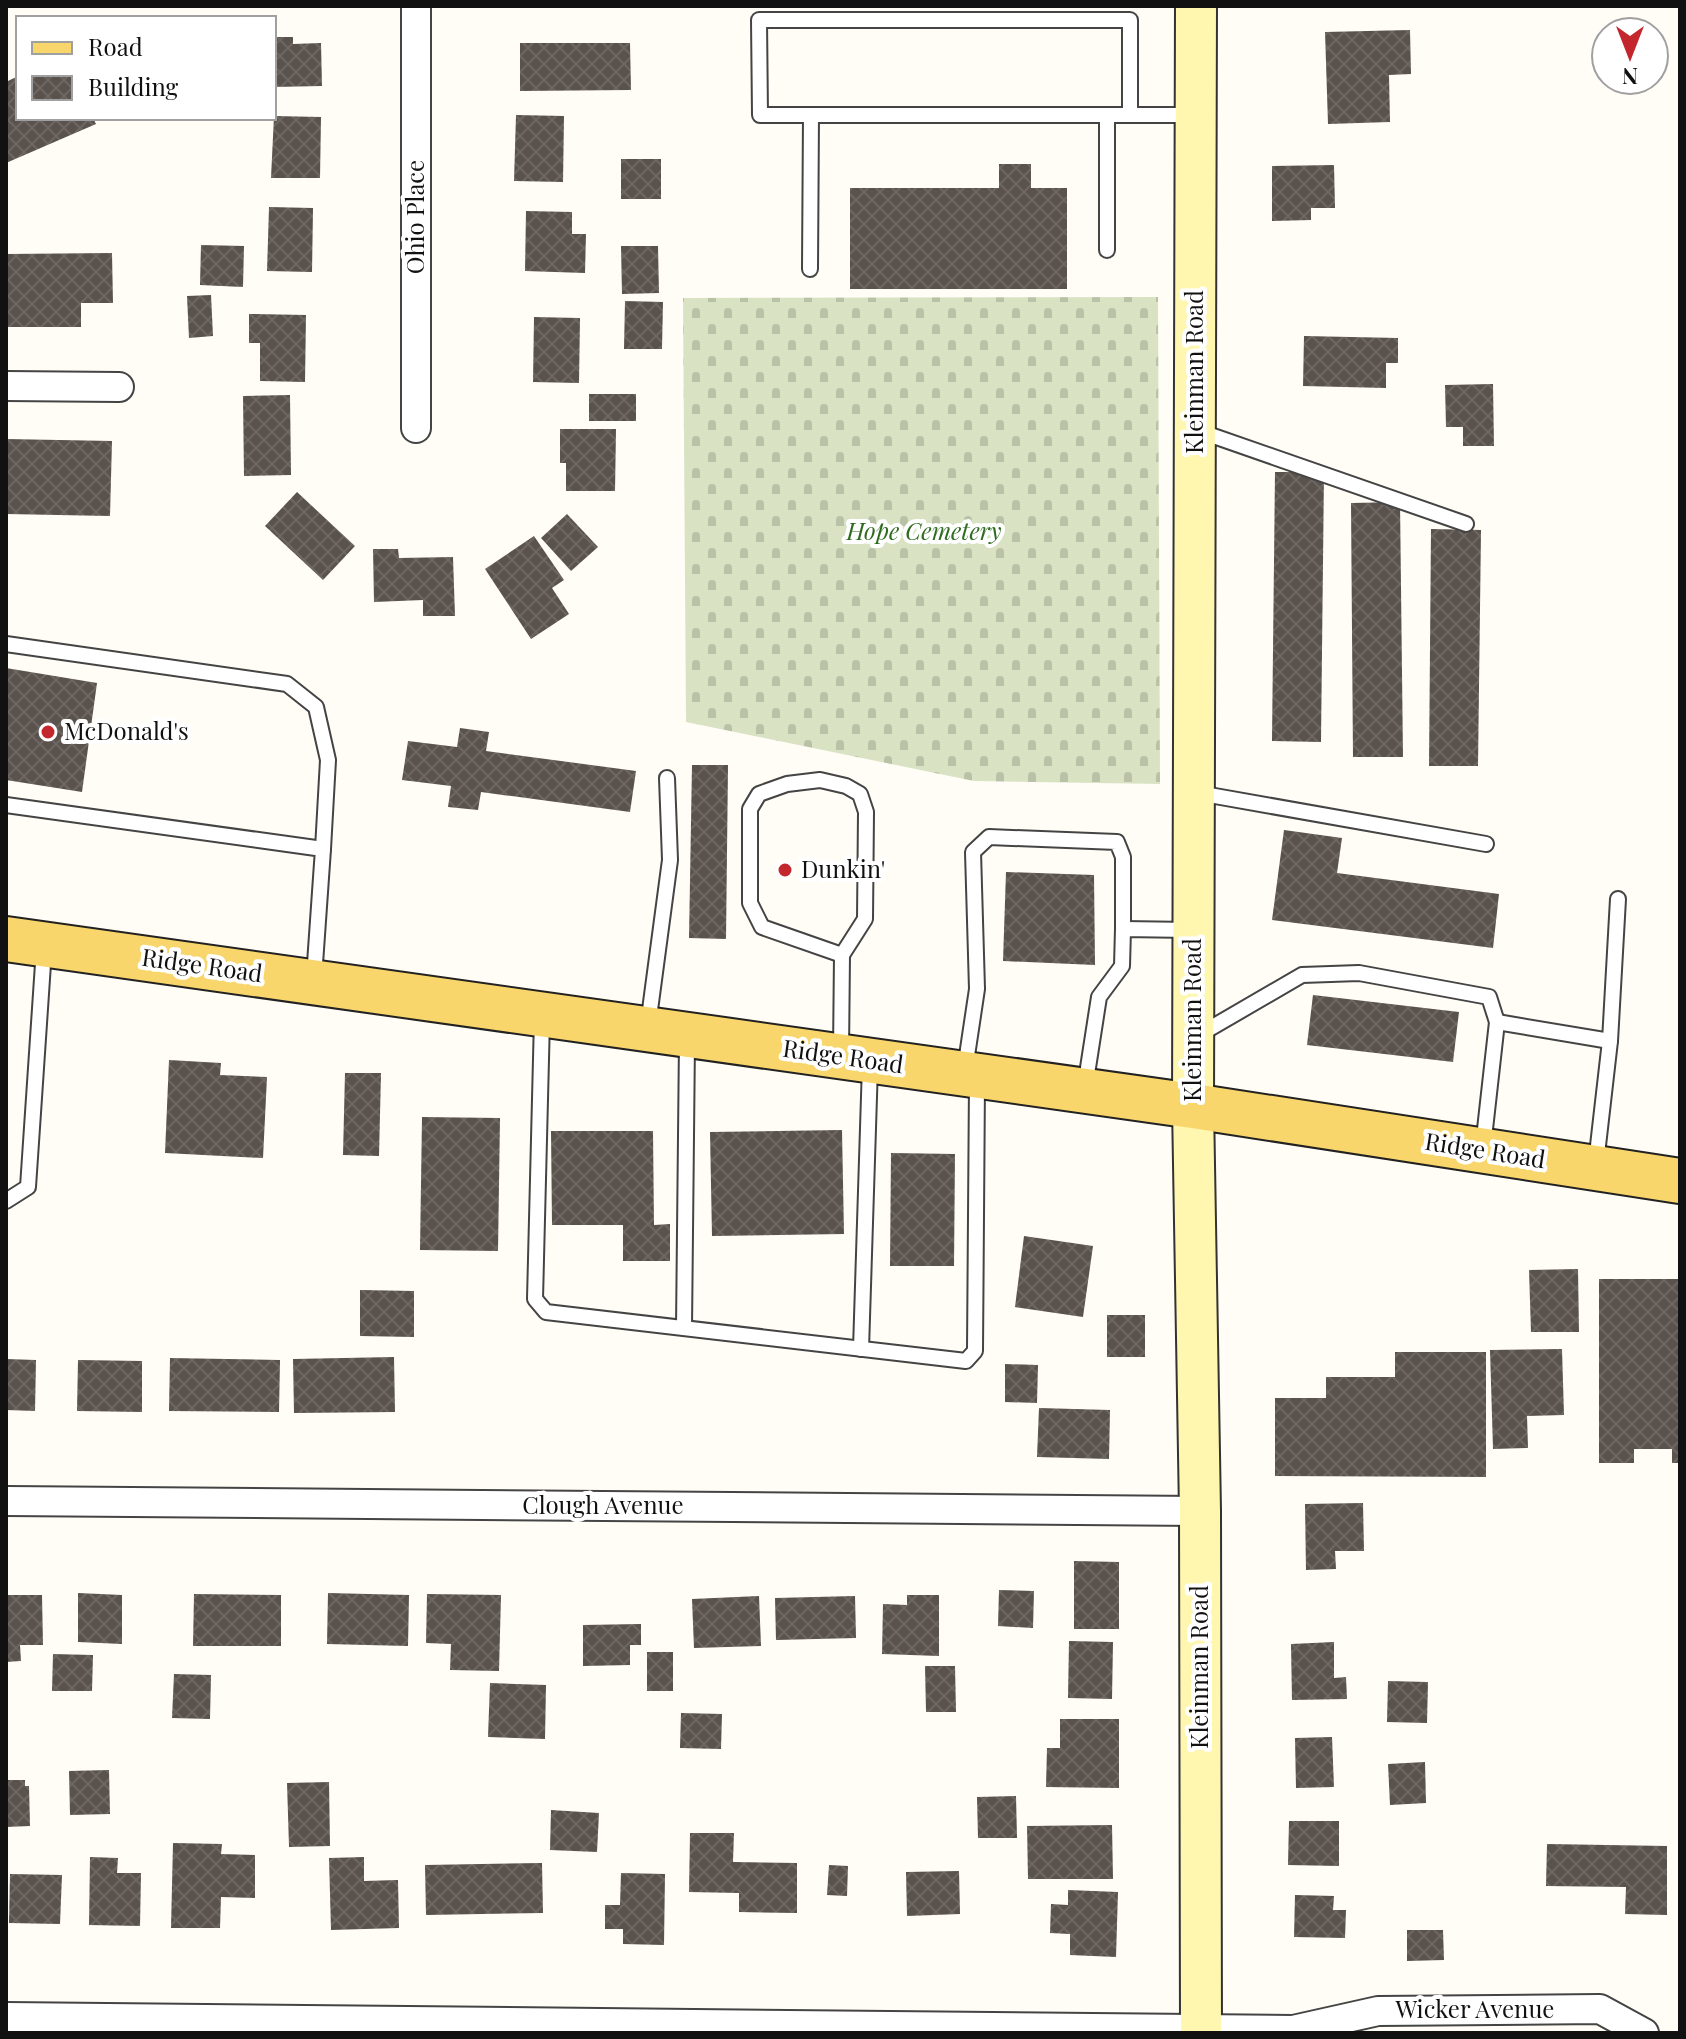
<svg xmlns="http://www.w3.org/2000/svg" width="1686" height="2039" viewBox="0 0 1686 2039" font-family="'Playfair Display',serif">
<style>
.cemetery{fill:url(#cemetery-stones)}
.building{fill:url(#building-cross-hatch)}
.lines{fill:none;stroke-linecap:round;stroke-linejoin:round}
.lane-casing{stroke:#444;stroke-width:18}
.street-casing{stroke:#444;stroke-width:32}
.secondary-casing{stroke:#333;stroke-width:44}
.primary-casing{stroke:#222;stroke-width:48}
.lane{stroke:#fff;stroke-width:14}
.street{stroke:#fff;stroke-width:28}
.secondary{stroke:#fff6b0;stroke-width:40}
.primary{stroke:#f9d66b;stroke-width:44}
.poi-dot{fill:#c4262e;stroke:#fff;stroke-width:3}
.labels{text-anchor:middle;stroke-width:8;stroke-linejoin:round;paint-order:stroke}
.street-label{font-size:24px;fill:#111;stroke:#fff}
.park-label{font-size:24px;font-style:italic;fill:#2f6b1f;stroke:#fff}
.poi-label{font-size:24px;fill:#111;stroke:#fff;text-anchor:start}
</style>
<defs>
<pattern id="cemetery-stones" width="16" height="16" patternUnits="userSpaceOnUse" patternTransform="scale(2)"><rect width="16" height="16" fill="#d9e3c4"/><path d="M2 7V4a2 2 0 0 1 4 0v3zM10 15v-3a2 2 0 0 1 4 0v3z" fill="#b9c2a7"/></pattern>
<pattern id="building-cross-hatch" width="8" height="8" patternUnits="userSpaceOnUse" patternTransform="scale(2)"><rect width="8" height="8" fill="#5a524d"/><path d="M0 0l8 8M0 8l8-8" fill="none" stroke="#6d6662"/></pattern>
</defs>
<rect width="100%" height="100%" fill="#fffdf5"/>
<path class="cemetery" d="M 1158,297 L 1160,784 L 974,781 L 686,722 L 683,298 Z"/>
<g class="building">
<path d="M 1410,30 L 1411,74 L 1389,75 L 1390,122 L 1328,124 L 1325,32 Z"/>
<path d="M 274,37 L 293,37 L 293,44 L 321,43 L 322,86 L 274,87 Z"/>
<path d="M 520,43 L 630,43 L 631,90 L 520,91 Z"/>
<path d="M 18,76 L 18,118 L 93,118 L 96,124 L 6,163 L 6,82 Z"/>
<path d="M 516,115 L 564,116 L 563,182 L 514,181 Z"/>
<path d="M 274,116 L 321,117 L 320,178 L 271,178 Z"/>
<rect x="621" y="159" width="40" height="40"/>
<path d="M 999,164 L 1031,164 L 1031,188 L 1067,188 L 1067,289 L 850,289 L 850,188 L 999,188 Z"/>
<path d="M 1334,165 L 1335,208 L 1311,208 L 1311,220 L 1272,221 L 1272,166 Z"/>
<path d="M 269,207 L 313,208 L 312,272 L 267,271 Z"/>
<path d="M 526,211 L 572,212 L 572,234 L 586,234 L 585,273 L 525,271 Z"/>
<path d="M 201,245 L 244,246 L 243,287 L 200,285 Z"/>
<path d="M 621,246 L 658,246 L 659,293 L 622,294 Z"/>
<path d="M 112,253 L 113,303 L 81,303 L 81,327 L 6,327 L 6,254 Z"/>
<path d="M 211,295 L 213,336 L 189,338 L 187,296 Z"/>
<path d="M 625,301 L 663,302 L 662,349 L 624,349 Z"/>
<path d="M 249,314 L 306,315 L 305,382 L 260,381 L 260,343 L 249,343 Z"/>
<path d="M 534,317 L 580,318 L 579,383 L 533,382 Z"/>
<path d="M 1304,336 L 1398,338 L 1398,363 L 1386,363 L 1386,388 L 1303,386 Z"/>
<path d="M 1493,384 L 1494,446 L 1463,446 L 1463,427 L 1446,427 L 1445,385 Z"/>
<rect x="589" y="394" width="47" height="27"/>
<path d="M 290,395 L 291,475 L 244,476 L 243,396 Z"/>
<path d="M 560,429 L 616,429 L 615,491 L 566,491 L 566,463 L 560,463 Z"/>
<path d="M 6,439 L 112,441 L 110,516 L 6,514 Z"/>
<path d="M 1275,472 L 1324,472 L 1321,742 L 1272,741 Z"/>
<path d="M 297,492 L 355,546 L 323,580 L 265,526 Z"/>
<path d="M 1400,502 L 1403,757 L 1353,757 L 1351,503 Z"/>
<path d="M 567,514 L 598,547 L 571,571 L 541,538 Z"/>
<path d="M 1431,529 L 1481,530 L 1478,766 L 1429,766 Z"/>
<path d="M 534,536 L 564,580 L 552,588 L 569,614 L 531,639 L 485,569 Z"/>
<path d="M 373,549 L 398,549 L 399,558 L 453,557 L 455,616 L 423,616 L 423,600 L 374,602 Z"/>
<path d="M 6,668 L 97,683 L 82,792 L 6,780 Z"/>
<path d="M 460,728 L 489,732 L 486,751 L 636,771 L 630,812 L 481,792 L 478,810 L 448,807 L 451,786 L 402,780 L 408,741 L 457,747 Z"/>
<path d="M 692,765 L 728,765 L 726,939 L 689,938 Z"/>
<path d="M 1284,830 L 1342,838 L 1337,873 L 1499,894 L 1493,948 L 1272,920 Z"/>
<path d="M 1006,872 L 1094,875 L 1095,965 L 1003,961 Z"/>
<path d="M 1313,995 L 1459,1012 L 1453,1062 L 1307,1045 Z"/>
<path d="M 169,1060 L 221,1063 L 220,1075 L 267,1077 L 263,1158 L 165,1153 Z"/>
<path d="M 345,1073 L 381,1073 L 379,1156 L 343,1155 Z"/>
<path d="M 422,1117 L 500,1118 L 498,1251 L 420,1250 Z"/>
<path d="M 842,1130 L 844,1234 L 712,1236 L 710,1132 Z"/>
<path d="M 551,1131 L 653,1131 L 654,1225 L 670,1224 L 670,1261 L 623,1261 L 623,1225 L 552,1225 Z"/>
<path d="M 891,1153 L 955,1154 L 954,1266 L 890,1266 Z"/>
<path d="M 1024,1236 L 1093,1246 L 1083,1317 L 1015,1307 Z"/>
<path d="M 1578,1269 L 1579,1332 L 1531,1332 L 1529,1270 Z"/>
<path d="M 1599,1279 L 1680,1279 L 1680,1463 L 1672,1463 L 1672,1449 L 1634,1449 L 1634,1463 L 1599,1463 Z"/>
<path d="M 360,1290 L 414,1291 L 414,1337 L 360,1336 Z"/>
<rect x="1107" y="1315" width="38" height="42"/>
<path d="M 1562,1349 L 1564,1415 L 1527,1416 L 1528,1448 L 1493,1449 L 1490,1350 Z"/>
<path d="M 1395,1352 L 1486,1352 L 1486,1477 L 1275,1476 L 1275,1398 L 1326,1398 L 1326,1377 L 1395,1377 Z"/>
<path d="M 394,1357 L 395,1412 L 294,1413 L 293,1359 Z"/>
<path d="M 170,1358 L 280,1360 L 279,1412 L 169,1411 Z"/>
<path d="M 6,1359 L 36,1360 L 35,1411 L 6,1410 Z"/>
<path d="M 78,1360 L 142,1361 L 142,1412 L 77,1411 Z"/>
<path d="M 1005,1364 L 1038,1365 L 1037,1403 L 1005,1402 Z"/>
<path d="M 1039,1408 L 1110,1410 L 1109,1459 L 1037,1457 Z"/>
<path d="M 1363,1503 L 1364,1551 L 1335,1551 L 1336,1569 L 1306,1570 L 1305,1504 Z"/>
<path d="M 1074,1561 L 1119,1562 L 1119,1629 L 1074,1629 Z"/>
<path d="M 999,1590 L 1034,1591 L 1033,1628 L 998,1626 Z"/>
<path d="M 78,1593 L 122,1595 L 122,1644 L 78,1642 Z"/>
<path d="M 328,1593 L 409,1595 L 408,1646 L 327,1644 Z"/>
<path d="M 194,1594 L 281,1595 L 281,1646 L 193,1646 Z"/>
<path d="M 427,1594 L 501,1595 L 499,1671 L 450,1670 L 451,1644 L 426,1643 Z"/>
<path d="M 6,1595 L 42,1595 L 43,1645 L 20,1645 L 21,1661 L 6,1662 Z"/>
<path d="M 907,1595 L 939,1595 L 939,1656 L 882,1654 L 883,1604 L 907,1605 Z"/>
<path d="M 759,1596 L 761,1646 L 694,1648 L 692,1599 Z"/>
<path d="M 855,1596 L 856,1638 L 776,1640 L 775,1598 Z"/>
<path d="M 641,1624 L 641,1645 L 630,1645 L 630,1665 L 583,1666 L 583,1625 Z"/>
<path d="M 1069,1641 L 1113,1642 L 1112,1699 L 1068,1698 Z"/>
<path d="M 1334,1642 L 1334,1678 L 1346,1677 L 1347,1699 L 1292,1700 L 1291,1644 Z"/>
<rect x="647" y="1652" width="26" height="39"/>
<path d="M 53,1654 L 93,1655 L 92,1691 L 52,1691 Z"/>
<path d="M 925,1666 L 955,1666 L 956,1712 L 926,1712 Z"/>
<path d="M 174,1674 L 211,1675 L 210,1719 L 172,1718 Z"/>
<path d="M 1388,1681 L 1428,1682 L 1427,1723 L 1387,1722 Z"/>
<path d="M 490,1683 L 546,1685 L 545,1739 L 488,1737 Z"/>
<path d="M 681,1713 L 722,1714 L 721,1749 L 680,1748 Z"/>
<path d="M 1060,1719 L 1119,1719 L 1119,1788 L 1046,1787 L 1047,1748 L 1060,1748 Z"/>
<path d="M 1332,1737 L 1334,1787 L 1296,1788 L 1295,1738 Z"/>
<path d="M 1425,1762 L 1426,1803 L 1390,1805 L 1388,1764 Z"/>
<path d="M 109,1770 L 110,1814 L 70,1815 L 69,1771 Z"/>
<path d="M 6,1780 L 25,1780 L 25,1786 L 29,1786 L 30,1826 L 6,1827 Z"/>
<path d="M 329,1782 L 330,1846 L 289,1847 L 287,1783 Z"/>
<path d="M 1016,1796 L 1017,1838 L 978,1838 L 977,1797 Z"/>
<path d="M 551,1810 L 599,1813 L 597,1852 L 550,1850 Z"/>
<path d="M 1289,1821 L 1339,1821 L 1339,1866 L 1288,1865 Z"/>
<path d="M 1112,1825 L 1113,1879 L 1028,1879 L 1027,1826 Z"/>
<path d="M 690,1833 L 734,1833 L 733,1862 L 797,1863 L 797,1913 L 739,1912 L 739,1893 L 689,1892 Z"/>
<path d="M 173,1843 L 222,1844 L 221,1854 L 255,1855 L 255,1898 L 221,1897 L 220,1928 L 171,1928 Z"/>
<path d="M 1547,1844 L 1667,1846 L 1667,1915 L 1625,1914 L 1626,1887 L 1546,1886 Z"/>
<path d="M 90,1857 L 118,1858 L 117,1873 L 141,1873 L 140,1926 L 89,1925 Z"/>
<path d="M 364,1857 L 364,1881 L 398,1880 L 399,1928 L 331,1930 L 329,1858 Z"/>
<path d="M 542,1863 L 543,1913 L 426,1915 L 425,1865 Z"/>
<path d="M 829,1865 L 848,1866 L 847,1896 L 827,1895 Z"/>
<path d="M 959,1871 L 960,1914 L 907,1916 L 906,1872 Z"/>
<path d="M 621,1873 L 665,1874 L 664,1945 L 623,1944 L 623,1929 L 605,1929 L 605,1905 L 620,1905 Z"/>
<path d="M 10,1874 L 62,1875 L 60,1924 L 9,1923 Z"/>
<path d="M 1068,1890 L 1118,1892 L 1116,1957 L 1070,1955 L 1070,1934 L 1050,1933 L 1051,1904 L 1068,1905 Z"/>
<path d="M 1295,1895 L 1334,1896 L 1333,1910 L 1346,1910 L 1345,1938 L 1294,1937 Z"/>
<path d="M 1407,1930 L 1443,1930 L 1444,1960 L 1407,1961 Z"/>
</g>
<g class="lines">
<defs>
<g id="lane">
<path d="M 1107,115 L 1107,250"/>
<path d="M 1130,115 L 1130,20 L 759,20 L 760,115 L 1195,115"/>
<path d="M 810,269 L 811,115"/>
<path d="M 1199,431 L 1466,524"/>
<path d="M 6,644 L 287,684 L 316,707 L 328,760 L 323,849"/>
<path d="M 820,780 L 846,786 L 860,794 L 866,812 L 865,919 L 842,955 L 762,927 L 750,903 L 750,809 L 759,794 L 787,784 Z"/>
<path d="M 1198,793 L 1486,844"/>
<path d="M 6,805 L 323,849 L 314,978"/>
<path d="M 542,1019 L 535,1299 L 546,1312 L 966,1361 L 975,1351 L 977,1081"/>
<path d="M 1497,1022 L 1610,1041"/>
<path d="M 648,1025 L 670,860 L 667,778"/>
<path d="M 1197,1036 L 1302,975 L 1359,973 L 1489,997 L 1497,1022 L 1483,1147"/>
<path d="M 841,1052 L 842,955"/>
<path d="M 965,1069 L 977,989 L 973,852 L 989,837 L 1117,842 L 1123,857 L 1123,929"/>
<path d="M 1085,1087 L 1099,997 L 1122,966 L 1123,929 L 1191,930"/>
<path d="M 1596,1163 L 1610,1041 L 1618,899"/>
<path d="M 6,1201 L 28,1187 L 44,949"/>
<path d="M 684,1328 L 687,1040"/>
<path d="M 861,1349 L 870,1065"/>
</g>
<g id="street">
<path d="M 416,6 L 416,428"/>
<path d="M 6,386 L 119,387"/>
<path d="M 6,1501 L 1200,1511"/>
<path d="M 6,2017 L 1293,2030 L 1378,2011 L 1600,2009 L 1644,2033"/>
</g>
<path id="secondary" d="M 1196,6 L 1193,1106 L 1200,1511 L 1201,2033"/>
<path id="primary" d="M 6,939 L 1193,1106 L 1680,1181"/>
</defs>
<use href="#lane" class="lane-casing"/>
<use href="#street" class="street-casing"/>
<use href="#secondary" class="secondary-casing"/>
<use href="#primary" class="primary-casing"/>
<use href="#lane" class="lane"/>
<use href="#street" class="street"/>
<use href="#secondary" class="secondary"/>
<use href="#primary" class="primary"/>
</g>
<g class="poi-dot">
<circle cx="48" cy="732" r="8"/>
<circle cx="785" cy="870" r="8"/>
</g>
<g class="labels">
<g class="street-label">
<text transform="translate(416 217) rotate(-90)" y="8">Ohio Place</text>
<text transform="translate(1195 372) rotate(-90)" y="8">Kleinman Road</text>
<text transform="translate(202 966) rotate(8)" y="8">Ridge Road</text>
<text transform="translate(1193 1020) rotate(-90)" y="8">Kleinman Road</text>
<text transform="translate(843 1057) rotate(8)" y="8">Ridge Road</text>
<text transform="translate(1485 1151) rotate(9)" y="8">Ridge Road</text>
<text x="603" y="1514">Clough Avenue</text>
<text transform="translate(1200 1667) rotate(-90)" y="8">Kleinman Road</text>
<text x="1475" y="2018">Wicker Avenue</text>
</g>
<g class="park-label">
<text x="924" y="540">Hope Cemetery</text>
</g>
<g class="poi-label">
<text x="64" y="740">McDonald's</text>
<text x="801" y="878">Dunkin'</text>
</g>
</g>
<rect width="1686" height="2039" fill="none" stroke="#111111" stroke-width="16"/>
<rect x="16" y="16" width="260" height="104" fill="#ffffff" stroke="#a0a0a0" stroke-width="2"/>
<rect x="32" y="42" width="40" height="12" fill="#f9d66b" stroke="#a0a0a0" stroke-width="2"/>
<text x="88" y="56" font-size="24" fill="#111111">Road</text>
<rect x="32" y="76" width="40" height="24" fill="url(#building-cross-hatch)" stroke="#a0a0a0" stroke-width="2"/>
<text x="88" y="96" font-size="24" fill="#111111">Building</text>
<g transform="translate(1630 56) rotate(180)"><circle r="38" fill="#ffffff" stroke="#a0a0a0" stroke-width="2"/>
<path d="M0-6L14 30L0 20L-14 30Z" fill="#c4262e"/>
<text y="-12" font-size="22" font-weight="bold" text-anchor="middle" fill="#111111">N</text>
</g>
</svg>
